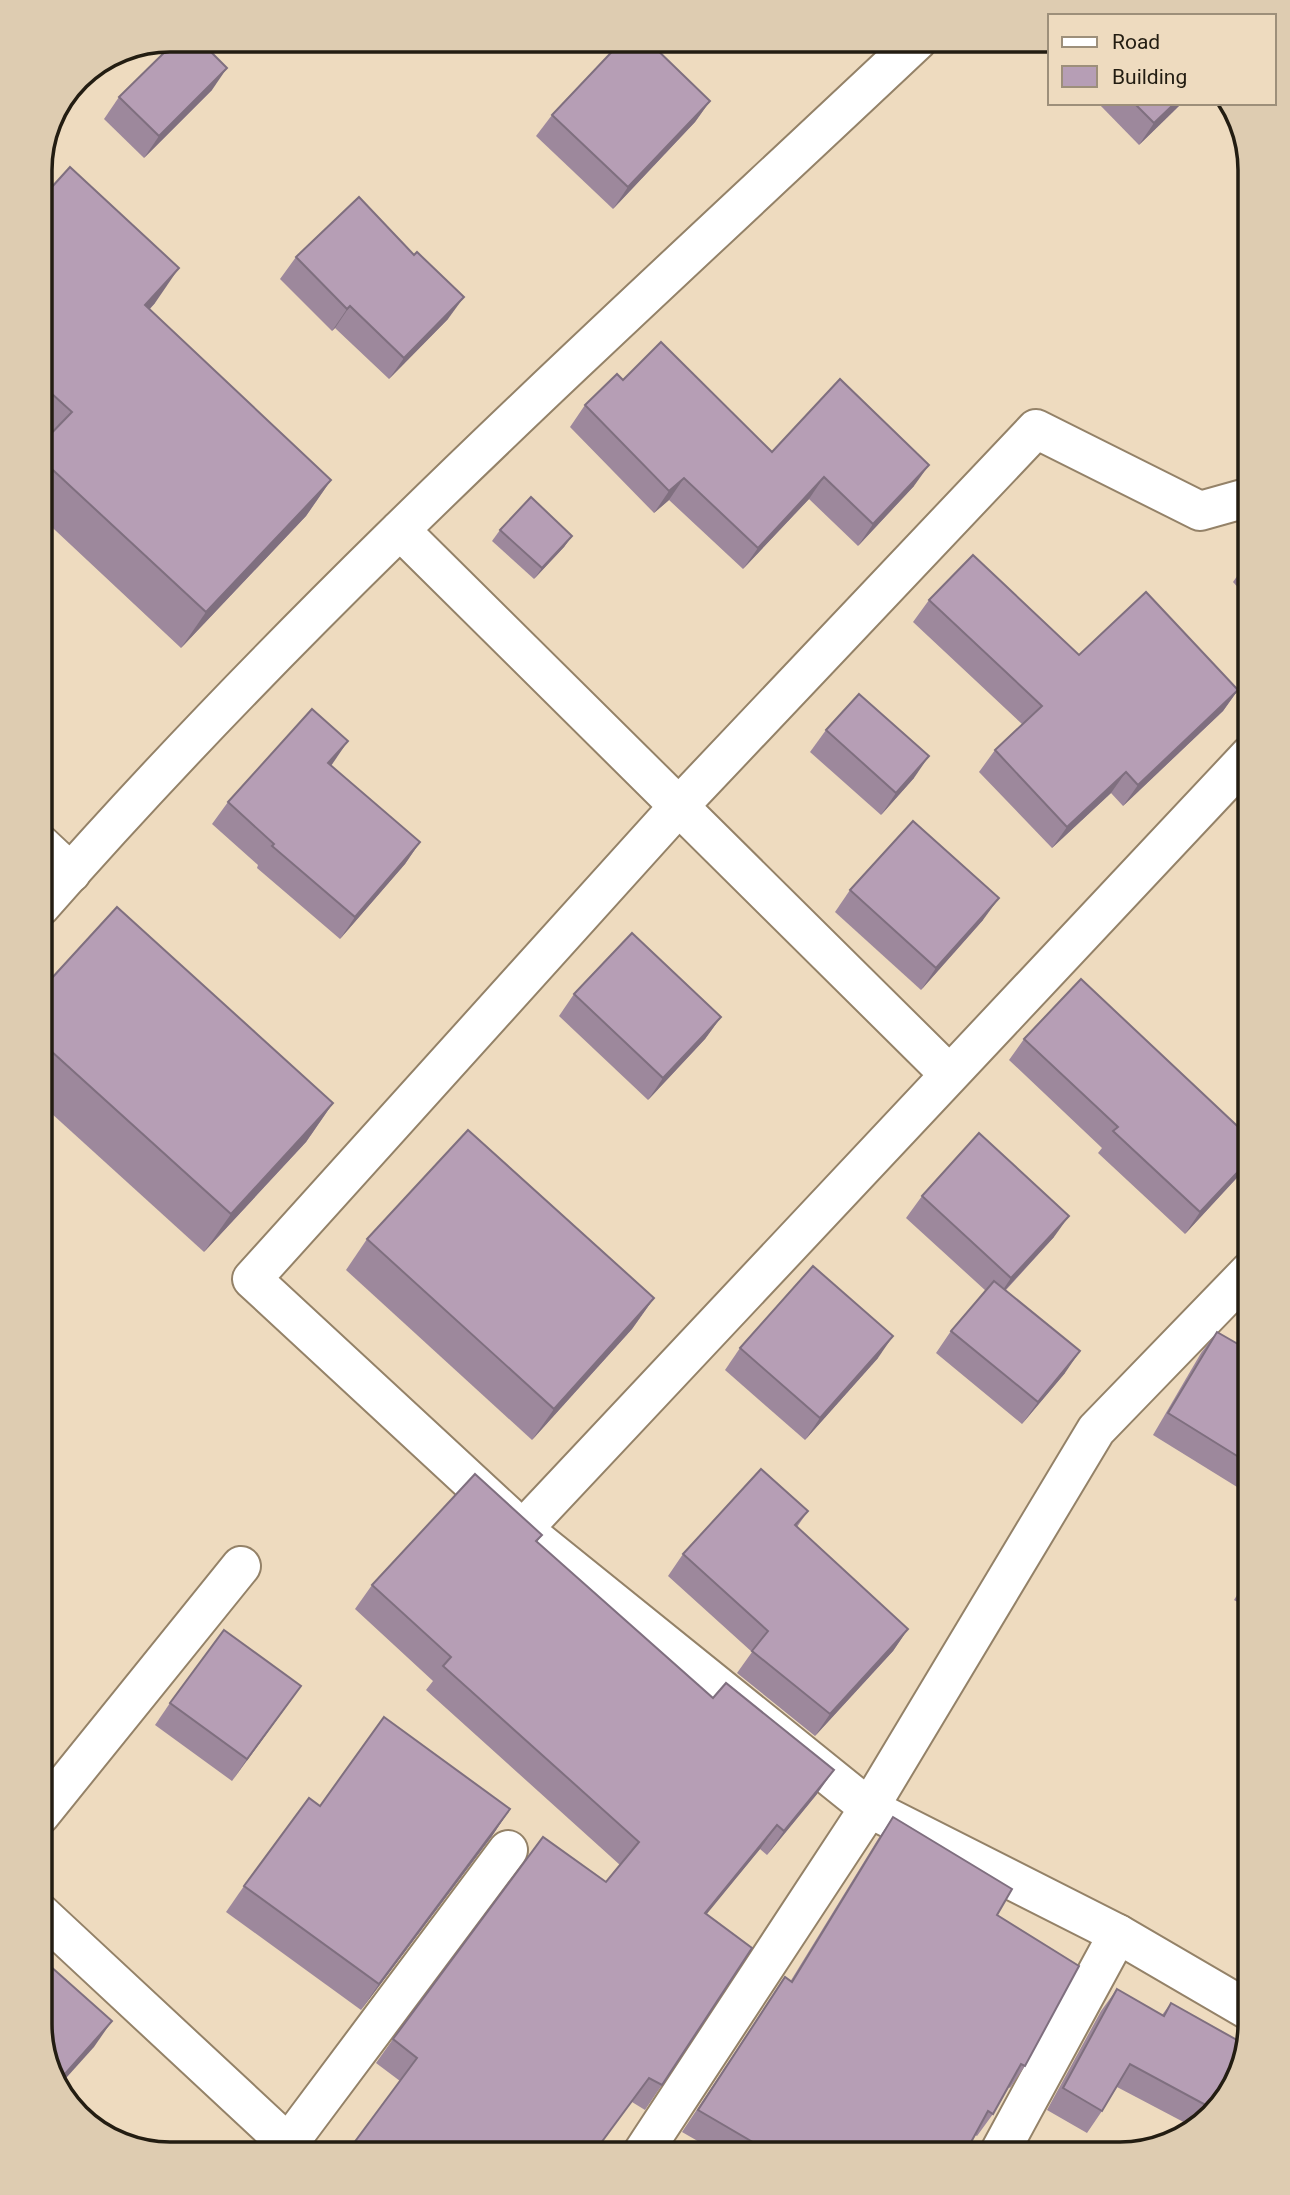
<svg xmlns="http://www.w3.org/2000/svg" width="1290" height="2195" viewBox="0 0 1290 2195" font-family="Roboto,sans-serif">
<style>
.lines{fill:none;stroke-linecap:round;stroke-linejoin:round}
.minor-casing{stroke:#948268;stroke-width:42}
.minor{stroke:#fff;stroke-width:38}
.wall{fill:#9d889c}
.shaded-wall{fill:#7f6f7f}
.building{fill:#b69eb5;stroke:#7f6f7f;stroke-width:2}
.rim{fill:none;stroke:#231d12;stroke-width:3.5}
</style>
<rect width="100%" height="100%" fill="#eedbbf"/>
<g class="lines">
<defs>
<g id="minor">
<path d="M 400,530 L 949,1074"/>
<path d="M 40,844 L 71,873"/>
<path d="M 40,907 C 311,598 619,322 918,40"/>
<path d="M 508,1516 L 252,1279 L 679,806 L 1036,429 L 1200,511 L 1250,497"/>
<path d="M 40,1815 L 241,1566"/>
<path d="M 40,1913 L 300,2155"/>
<path d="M 1250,2011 L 1118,1934 L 869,1808 L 523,1529 L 1250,755"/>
<path d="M 288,2144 L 508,1850"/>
<path d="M 641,2155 L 869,1808 L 1096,1430 L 1250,1271"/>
<path d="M 998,2155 L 1118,1934"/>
</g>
</defs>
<use href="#minor" class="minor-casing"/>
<use href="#minor" class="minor"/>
</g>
<g class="wall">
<path d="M 1037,41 L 1050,41 L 1050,55 Z"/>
<path d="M 212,90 L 144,158 L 104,119 L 119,97 Z"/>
<path d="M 710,101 L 695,122 L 613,209 L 536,136 L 552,115 Z"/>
<path d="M 1098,103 L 1182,103 L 1139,145 Z"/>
<path d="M 41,199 L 155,303 L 149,310 L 331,480 L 306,516 L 181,648 L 40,516 L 40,445 L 43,443 L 40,441 Z"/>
<path d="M 296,257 L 448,319 L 389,379 L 335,328 L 332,331 L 280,279 Z"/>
<path d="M 623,380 L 772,452 L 914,486 L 858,546 L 809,499 L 743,569 L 669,500 L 654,513 L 570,427 L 585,405 Z"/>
<path d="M 500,530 L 572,536 L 564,547 L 534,579 L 492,541 Z"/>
<path d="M 1250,558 L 1250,601 L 1233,582 Z"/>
<path d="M 929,600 L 1079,655 L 1238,690 L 1223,711 L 1123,806 L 1111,793 L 1052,848 L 979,772 L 995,750 L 1022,724 L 913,622 Z"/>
<path d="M 826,730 L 914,778 L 881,815 L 810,752 Z"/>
<path d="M 333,763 L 331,766 L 420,842 L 405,864 L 340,939 L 257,868 L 258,865 L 212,824 L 228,802 Z"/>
<path d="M 850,890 L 983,920 L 921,990 L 835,912 Z"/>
<path d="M 40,991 L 333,1103 L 306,1142 L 204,1252 L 40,1103 Z"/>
<path d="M 574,994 L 721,1017 L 705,1039 L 648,1100 L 559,1016 Z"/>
<path d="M 1024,1039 L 1245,1169 L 1185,1234 L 1098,1153 L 1102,1148 L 1009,1060 Z"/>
<path d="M 922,1196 L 1054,1237 L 1006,1290 L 1065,1373 L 1022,1424 L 936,1353 L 951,1331 L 986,1291 L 906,1218 Z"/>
<path d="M 367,1239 L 654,1298 L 632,1329 L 532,1440 L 346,1270 Z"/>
<path d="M 1217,1332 L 1250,1351 L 1250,1495 L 1153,1435 L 1201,1353 Z"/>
<path d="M 740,1348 L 878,1358 L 805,1440 L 725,1370 Z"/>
<path d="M 808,1511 L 797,1527 L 908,1629 L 893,1651 L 815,1736 L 737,1673 L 752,1652 L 668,1576 L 683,1554 Z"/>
<path d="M 542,1535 L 537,1542 L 817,1794 L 767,1855 L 760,1849 L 706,1914 L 662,2085 L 645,2110 L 632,2102 L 400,2081 L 376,2063 L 393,2039 L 606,1882 L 620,1865 L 426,1690 L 433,1681 L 355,1609 L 372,1585 Z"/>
<path d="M 1250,1574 L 1250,1609 L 1234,1600 Z"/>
<path d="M 301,1686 L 232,1781 L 155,1725 L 170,1703 Z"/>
<path d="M 320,1806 L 510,1809 L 492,1836 L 361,2010 L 226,1912 L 244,1886 Z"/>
<path d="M 893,1817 L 997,1915 L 1025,2066 L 1010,2088 L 1008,2087 L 993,2114 L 977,2136 L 975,2135 L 964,2155 L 722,2155 L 682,2132 L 785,1977 L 790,1982 L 878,1839 Z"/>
<path d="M 1117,1989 L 1162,2015 L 1171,2003 L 1228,2096 L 1193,2127 L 1117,2087 L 1102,2111 L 1087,2133 L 1047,2110 L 1101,2011 Z"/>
</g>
<g class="shaded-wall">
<path d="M 227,68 L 212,90 L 144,158 L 159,136 Z"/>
<path d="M 710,101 L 695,122 L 613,209 L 628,187 Z"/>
<path d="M 1175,103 L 1182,103 L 1139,145 L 1154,123 Z"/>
<path d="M 179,268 L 155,303 L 120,341 L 145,305 Z"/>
<path d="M 464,297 L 448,319 L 389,379 L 404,358 Z"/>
<path d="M 350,306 L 335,328 L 332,331 L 347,309 Z"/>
<path d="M 929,465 L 914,486 L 858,546 L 873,524 Z"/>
<path d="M 824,477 L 809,499 L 743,569 L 758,548 Z"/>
<path d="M 684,478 L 669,500 L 654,513 L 669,491 Z"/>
<path d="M 331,480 L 306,516 L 181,648 L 206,612 Z"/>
<path d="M 572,536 L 564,547 L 534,579 L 542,568 Z"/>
<path d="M 1238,690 L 1223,711 L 1123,806 L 1138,785 Z"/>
<path d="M 348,741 L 333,763 L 313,785 L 328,763 Z"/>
<path d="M 929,756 L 914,778 L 881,815 L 896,793 Z"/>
<path d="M 1126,772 L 1111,793 L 1052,848 L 1067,827 Z"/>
<path d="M 420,842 L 405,864 L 340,939 L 355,917 Z"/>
<path d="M 999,898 L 983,920 L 921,990 L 936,968 Z"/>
<path d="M 721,1017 L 705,1039 L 648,1100 L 663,1078 Z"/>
<path d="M 333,1103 L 306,1142 L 204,1252 L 231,1214 Z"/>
<path d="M 1250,1159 L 1250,1163 L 1245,1169 L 1185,1234 L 1200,1212 Z"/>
<path d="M 1069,1216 L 1054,1237 L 996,1300 L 1011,1278 Z"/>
<path d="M 654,1298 L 632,1329 L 532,1440 L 554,1409 Z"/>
<path d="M 893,1336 L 878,1358 L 805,1440 L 820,1418 Z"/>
<path d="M 1080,1351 L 1065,1373 L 1022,1424 L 1038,1402 Z"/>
<path d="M 908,1629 L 893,1651 L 815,1736 L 830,1714 Z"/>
<path d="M 301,1686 L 286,1707 L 232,1781 L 247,1759 Z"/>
<path d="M 834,1770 L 817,1794 L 767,1855 L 784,1831 Z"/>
<path d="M 510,1809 L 492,1836 L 361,2010 L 379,1984 Z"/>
<path d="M 777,1825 L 760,1849 L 688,1937 L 705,1913 Z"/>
<path d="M 112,2021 L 94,2047 L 58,2087 L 56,2084 Z"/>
</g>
<g class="building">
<path d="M 177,40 L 199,40 L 227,68 L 159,136 L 119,97 Z"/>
<path d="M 623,40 L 647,40 L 710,101 L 628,187 L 552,115 Z"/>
<path d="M 1134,103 L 1175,103 L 1154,123 Z"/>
<path d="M 70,167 L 179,268 L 145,305 L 331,480 L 206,612 L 40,458 L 40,445 L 72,412 L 40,383 L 41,199 Z"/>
<path d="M 359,197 L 414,255 L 417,252 L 464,297 L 404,358 L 350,306 L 347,309 L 296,257 Z"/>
<path d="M 661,342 L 772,452 L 840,379 L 929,465 L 873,524 L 824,477 L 758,548 L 684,478 L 669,491 L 585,405 L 617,374 L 623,380 Z"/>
<path d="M 531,497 L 572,536 L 542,568 L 500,530 Z"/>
<path d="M 973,555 L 1079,655 L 1146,592 L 1238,690 L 1138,785 L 1126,772 L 1067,827 L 995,750 L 1042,706 L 929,600 Z"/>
<path d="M 859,694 L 929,756 L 896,793 L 826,730 Z"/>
<path d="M 312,709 L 348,741 L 328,763 L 420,842 L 355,917 L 272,846 L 274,844 L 228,802 Z"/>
<path d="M 913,821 L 999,898 L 936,968 L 850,890 Z"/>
<path d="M 117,907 L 333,1103 L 231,1214 L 40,1041 L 40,991 Z"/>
<path d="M 632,933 L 721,1017 L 663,1078 L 574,994 Z"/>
<path d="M 1081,979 L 1250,1138 L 1250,1159 L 1200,1212 L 1113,1131 L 1118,1127 L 1024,1039 Z"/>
<path d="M 468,1130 L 654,1298 L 554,1409 L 367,1239 Z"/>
<path d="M 979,1133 L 1069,1216 L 1011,1278 L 922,1196 Z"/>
<path d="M 813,1266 L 893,1336 L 820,1418 L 740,1348 Z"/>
<path d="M 994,1281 L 1080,1351 L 1038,1402 L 951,1331 Z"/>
<path d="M 1217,1332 L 1250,1351 L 1250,1464 L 1168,1413 Z"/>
<path d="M 761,1469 L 808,1511 L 795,1525 L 908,1629 L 830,1714 L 752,1651 L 768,1631 L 683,1554 Z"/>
<path d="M 475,1474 L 542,1535 L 536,1541 L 713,1698 L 726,1683 L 834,1770 L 784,1831 L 777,1825 L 705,1913 L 752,1948 L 662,2085 L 649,2078 L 592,2155 L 345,2155 L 417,2058 L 393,2039 L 543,1837 L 606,1882 L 639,1842 L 443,1666 L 451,1657 L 372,1585 Z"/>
<path d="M 224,1630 L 301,1686 L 247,1759 L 170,1703 Z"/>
<path d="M 384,1717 L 510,1809 L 379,1984 L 244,1886 L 309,1798 L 320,1806 Z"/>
<path d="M 893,1817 L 1012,1889 L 997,1915 L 1079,1966 L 1025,2066 L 1021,2064 L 993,2114 L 988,2111 L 964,2155 L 775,2155 L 698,2110 L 785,1977 L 792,1982 Z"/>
<path d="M 40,1939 L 48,1946 L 40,1954 Z"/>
<path d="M 40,1957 L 112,2021 L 56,2084 L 54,2081 L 40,2024 Z"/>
<path d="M 1117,1989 L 1164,2016 L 1171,2003 L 1244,2044 L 1228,2096 L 1213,2109 L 1130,2064 L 1102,2111 L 1063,2088 Z"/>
</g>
<path d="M0 0H1290V2195H0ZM170 52H1120A118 118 0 0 1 1238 170V2024A118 118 0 0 1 1120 2142H170A118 118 0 0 1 52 2024V170A118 118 0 0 1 170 52Z" fill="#deccb1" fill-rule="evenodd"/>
<path class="rim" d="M170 52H1120A118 118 0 0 1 1238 170V2024A118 118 0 0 1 1120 2142H170A118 118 0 0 1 52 2024V170A118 118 0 0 1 170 52Z"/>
<rect x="1048" y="14" width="228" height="91" fill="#eedbbf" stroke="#9d8f7a" stroke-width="2"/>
<rect x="1062" y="37" width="35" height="10" fill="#ffffff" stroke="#9d8f7a" stroke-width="2"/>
<text x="1112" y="49" font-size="21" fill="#231d12">Road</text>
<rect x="1062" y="66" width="35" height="21" fill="#b69eb5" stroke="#9d8f7a" stroke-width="2"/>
<text x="1112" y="84" font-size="21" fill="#231d12">Building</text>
</svg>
